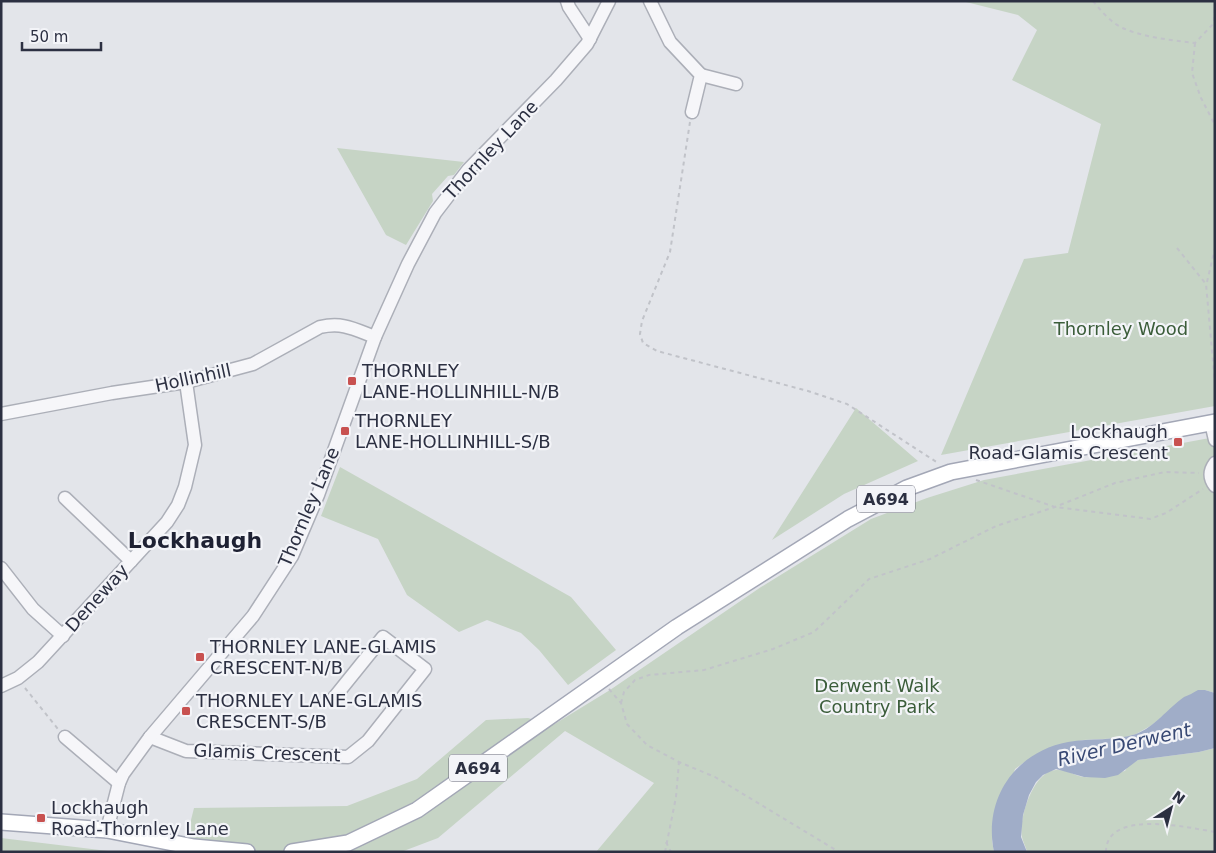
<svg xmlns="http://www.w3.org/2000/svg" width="1216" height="853" viewBox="0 0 1216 853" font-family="'DejaVu Sans',sans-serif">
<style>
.green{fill:#c6d4c5}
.water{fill:#a0adc8}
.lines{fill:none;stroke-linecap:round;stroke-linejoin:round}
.minor-casing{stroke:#acafb8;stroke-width:15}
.major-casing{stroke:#a3a7b6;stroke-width:18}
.path{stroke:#c1c3c9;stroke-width:2;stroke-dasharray:4 4;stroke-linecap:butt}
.minor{stroke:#f6f6f9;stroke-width:12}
.major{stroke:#fff;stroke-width:15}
.poi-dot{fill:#c85150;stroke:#f3f4f8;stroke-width:2}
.labels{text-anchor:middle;stroke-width:4.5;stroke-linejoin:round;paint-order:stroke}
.shield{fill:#f3f4f8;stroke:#686b79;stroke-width:1}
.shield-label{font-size:16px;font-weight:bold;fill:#2c3042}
.street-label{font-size:18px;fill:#2c3042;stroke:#f3f4f8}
.park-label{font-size:18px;fill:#3b5d3a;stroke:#f3f4f8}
.poi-label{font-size:18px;fill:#2c3042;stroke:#f3f4f8;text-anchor:start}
.water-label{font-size:19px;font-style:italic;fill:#384974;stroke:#f3f4f8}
.district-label{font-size:22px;font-weight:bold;fill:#1e2133;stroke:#f3f4f8}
</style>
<rect width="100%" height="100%" fill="#e3e5ea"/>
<g class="green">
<path d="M 962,1 L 1215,1 L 1215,406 L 941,455 L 1024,259 L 1068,253 L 1101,124 L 1012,80 L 1037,30 L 1018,15 Z"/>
<path d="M 337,148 L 464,162 L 454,175 L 448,176 L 432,194 L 433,201 L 406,245 L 386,235 Z"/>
<path d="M 856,408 L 918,461 L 844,494 L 772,540 Z"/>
<path d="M 1215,437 L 1215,693 L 1205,690 L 1184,698 L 1152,725 L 1136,734 L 1122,738 L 1083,740 L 1051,748 L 1026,761 L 1015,769 L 992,841 L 994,852 L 596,852 L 654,783 L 565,731 L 438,838 L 401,852 L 183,852 L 194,808 L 347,806 L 417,779 L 486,720 L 528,718 L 553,725 L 610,690 L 761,587 L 871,519 L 927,498 L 984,480 Z"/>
<path d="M 340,467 L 571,597 L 616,650 L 568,685 L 539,650 L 521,633 L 487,620 L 459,632 L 407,595 L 378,539 L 321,516 Z"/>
<path d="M 1215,748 L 1215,852 L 1027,852 C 1026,847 1023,842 1022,837 C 1018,819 1034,770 1056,770 C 1065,769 1074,775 1083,777 C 1094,778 1113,773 1125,771 L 1128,766 L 1138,760 L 1199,752 Z"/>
<path d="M 1,838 L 108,851 L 130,852 L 1,852 Z"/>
</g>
<path class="water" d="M 1198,690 L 1205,690 L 1215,693 L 1215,748 L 1199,752 L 1138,760 L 1118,775 L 1105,778 L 1084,777 L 1056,769 L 1043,775 L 1036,782 L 1029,795 L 1023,815 L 1021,837 L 1027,852 L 994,852 C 983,799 1015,752 1068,742 C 1091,738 1114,741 1136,734 C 1155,727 1168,708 1184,697 C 1189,695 1193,693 1198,690 Z"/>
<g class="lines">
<defs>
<g id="minor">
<path d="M 567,1 L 569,7 L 590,39"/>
<path d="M 650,1 L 670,42 L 701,75 L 692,112"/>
<path d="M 701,75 L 736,84"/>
<path d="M 1,414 L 112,393 L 186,382 L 253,364 L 320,327 C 343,322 354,329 375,337"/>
<path d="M 1211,423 L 1215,440"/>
<path d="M 1215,463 C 1209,471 1209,478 1215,486"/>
<path d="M 65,498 L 131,561"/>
<path d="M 1,568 L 33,609 L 63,636"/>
<path d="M 1,686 L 18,678 L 38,662 L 167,522 L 178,505 L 185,487 L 195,445 L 186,382"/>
<path d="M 65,737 L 119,783"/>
<path d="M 150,737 L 186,751 L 348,757 L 368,741 L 425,669 L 383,637 L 333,699"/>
<path d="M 107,830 L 119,783 L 123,774 L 150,737 L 253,616 L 292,556 L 318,495 L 375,337 L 408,264 L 435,213 L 468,170 L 556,80 L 587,44 L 609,1"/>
</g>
<g id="major">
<path d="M 1,822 L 107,830 L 194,847 L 247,852"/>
<path d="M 292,852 L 348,843 L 417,810 L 677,627 L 848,519 L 907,488 L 951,472 L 1215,422"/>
</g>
</defs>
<use href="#minor" class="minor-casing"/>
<use href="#major" class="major-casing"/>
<g class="path">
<path d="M 1093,1 C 1102,12 1112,24 1125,29 C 1147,38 1172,40 1195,43 L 1215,22"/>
<path d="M 1214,21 L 1215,4"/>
<path d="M 1195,43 L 1192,73 L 1201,98 L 1215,125"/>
<path d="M 690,122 L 670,252 L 642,321 L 640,334 L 643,343 L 657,351 L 808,391 L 847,404 L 938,463"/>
<path d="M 1177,248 L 1206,284 L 1215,384"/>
<path d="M 1207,282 L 1215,248"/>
<path d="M 976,480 L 1055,507 L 1150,519 L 1166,513 L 1203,489"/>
<path d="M 25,688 L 58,729"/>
<path d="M 609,689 L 621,703 L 627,724 L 647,745 L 679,762 L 715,777 L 839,852"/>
<path d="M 621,703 L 624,692 L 635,680 L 649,675 L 704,670 L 773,649 L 814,632 L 869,579 L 930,559 L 996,526 L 1055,507 L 1115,483 L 1165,472 L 1199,473"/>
<path d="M 666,842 L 671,852"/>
<path d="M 665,852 L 676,797 L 679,762"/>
<path d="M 1106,852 C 1106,808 1190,828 1215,832"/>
</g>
<use href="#minor" class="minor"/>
<use href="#major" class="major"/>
</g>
<g class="poi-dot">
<rect x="347" y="376" width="10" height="10" rx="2.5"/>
<rect x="340" y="426" width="10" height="10" rx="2.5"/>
<rect x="1173" y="437" width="10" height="10" rx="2.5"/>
<rect x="195" y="652" width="10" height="10" rx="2.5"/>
<rect x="181" y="706" width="10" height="10" rx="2.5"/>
<rect x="36" y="813" width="10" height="10" rx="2.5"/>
</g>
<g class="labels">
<g class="shield">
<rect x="857" y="485.5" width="58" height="27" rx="4"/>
<rect x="449" y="754.5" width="58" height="27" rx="4"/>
</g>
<g class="shield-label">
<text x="886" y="505">A694</text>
<text x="478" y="774">A694</text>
</g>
<g class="street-label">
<text transform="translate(491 150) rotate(-47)" y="6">Thornley Lane</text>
<text transform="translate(193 378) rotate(-12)" y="6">Hollinhill</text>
<text transform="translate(309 507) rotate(-67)" y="6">Thornley Lane</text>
<text transform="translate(97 598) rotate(-48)" y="6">Deneway</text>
<text transform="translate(267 753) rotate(2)" y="6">Glamis Crescent</text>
</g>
<g class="park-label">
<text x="1121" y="335">Thornley Wood</text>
<text x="877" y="692">Derwent Walk<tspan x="877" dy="21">Country Park</tspan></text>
</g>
<g class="poi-label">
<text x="362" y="377">THORNLEY<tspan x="362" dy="21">LANE-HOLLINHILL-N/B</tspan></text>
<text x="355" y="427">THORNLEY<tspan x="355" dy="21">LANE-HOLLINHILL-S/B</tspan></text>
<text x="1168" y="438" text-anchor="end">Lockhaugh<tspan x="1168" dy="21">Road-Glamis Crescent</tspan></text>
<text x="210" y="653">THORNLEY LANE-GLAMIS<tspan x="210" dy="21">CRESCENT-N/B</tspan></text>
<text x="196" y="707">THORNLEY LANE-GLAMIS<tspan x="196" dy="21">CRESCENT-S/B</tspan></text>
<text x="51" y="814">Lockhaugh<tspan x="51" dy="21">Road-Thornley Lane</tspan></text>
</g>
<g class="water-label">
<text transform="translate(1124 744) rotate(-13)" y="7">River Derwent</text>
</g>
<g class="district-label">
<text x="195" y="548">Lockhaugh</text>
</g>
</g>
<rect width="1216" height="853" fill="none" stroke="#2c3042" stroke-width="5"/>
<g transform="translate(1171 808) rotate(36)" stroke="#f3f4f8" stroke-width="4" paint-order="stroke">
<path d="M0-4L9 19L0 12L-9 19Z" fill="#2c3042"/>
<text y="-8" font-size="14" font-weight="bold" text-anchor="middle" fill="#2c3042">N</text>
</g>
<path d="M22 42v8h79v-8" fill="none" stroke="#2c3042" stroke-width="2.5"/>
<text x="30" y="42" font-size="15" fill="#2c3042" stroke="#f3f4f8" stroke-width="4" paint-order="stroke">50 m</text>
</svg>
